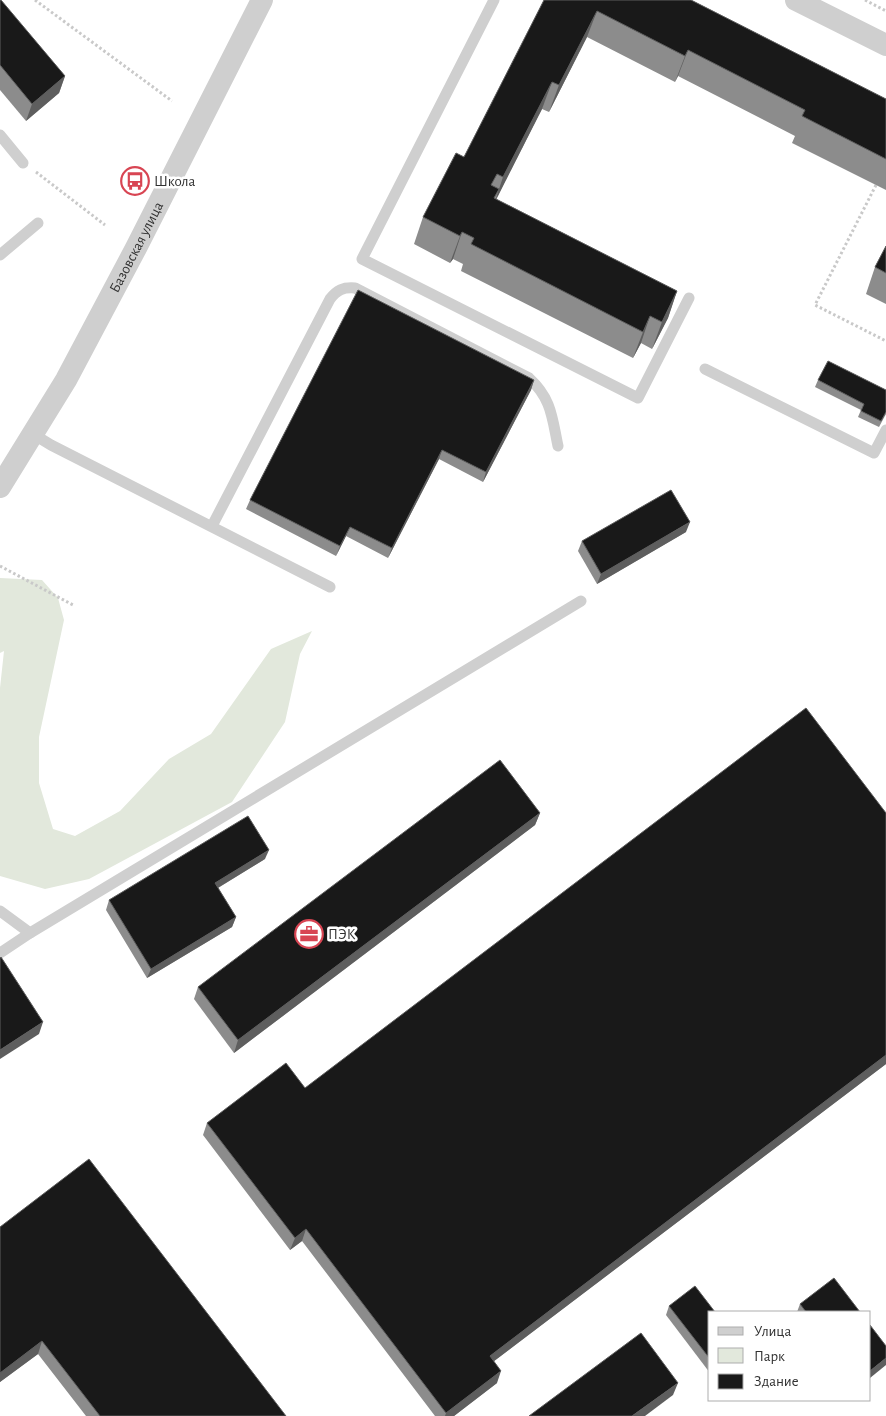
<svg xmlns="http://www.w3.org/2000/svg" width="886" height="1416" viewBox="0 0 886 1416" font-family="'Alegreya Sans',sans-serif">
<style>
.green{fill:#e2e8dc}
.lines{fill:none;stroke-linecap:round;stroke-linejoin:round}
.path{stroke:#c9c9c9;stroke-width:3;stroke-dasharray:2.5 2.5;stroke-linecap:butt}
.service{stroke:#cfcfcf;stroke-width:11}
.minor{stroke:#cfcfcf;stroke-width:22}
.wall{fill:#8c8c8c}
.shaded-wall{fill:#5e5e5e}
.building{fill:#191919;stroke:#5e5e5e}
.labels{text-anchor:middle;stroke-width:5;stroke-linejoin:round;paint-order:stroke}
.poi-label{font-size:15px;fill:#323232;stroke:#fff;text-anchor:start}
.street-label{font-size:15px;fill:#323232;stroke:#fff}
</style>
<rect width="100%" height="100%" fill="#fff"/>
<path class="green" d="M 0,578 L 42,580 L 58,598 L 64,620 L 39,737 L 39,783 L 53,829 L 75,836 L 120,811 L 169,759 L 211,734 L 271,649 L 312,631 L 300,654 L 285,722 L 232,802 L 89,879 L 45,889 L 0,876 L 0,688 L 4,651 L 0,653 Z"/>
<g class="lines">
<g class="path">
<path d="M 35,0 L 172,101"/>
<path d="M 865,0 L 886,11"/>
<path d="M 36,172 L 105,225"/>
<path d="M 876,185 L 815,305 L 886,341"/>
<path d="M 0,566 L 73,605"/>
</g>
<g class="service">
<path d="M 494,0 L 362,259 L 638,398 L 689,298"/>
<path d="M 0,135 L 23,163"/>
<path d="M 0,255 L 38,223"/>
<path d="M 705,369 L 874,453 L 886,430"/>
<path d="M 33,434 L 51,445 L 330,587"/>
<path d="M 212,526 L 330,299 C 337,290 343,287 355,288 L 529,378 C 552,399 552,418 558,446"/>
<path d="M 0,911 L 30,933"/>
<path d="M 0,953 L 30,933 L 581,601"/>
</g>
<g class="minor">
<path d="M 796,0 L 886,45"/>
<path id="s1" d="M 0,487 L 66,380 L 136,248 L 262,0"/>
</g>
</g>
<g class="wall">
<path d="M 0,0 L 65,76 L 59,93 L 26,121 L 0,90 Z"/>
<path d="M 544,0 L 691,0 L 886,99 L 886,190 L 792,143 L 795,136 L 678,76 L 675,82 L 587,37 L 549,112 L 542,109 L 496,199 L 677,291 L 668,318 L 652,349 L 641,343 L 633,358 L 461,271 L 463,264 L 453,259 L 450,263 L 414,244 L 423,217 L 464,157 Z"/>
<path d="M 886,246 L 886,304 L 866,294 L 875,267 Z"/>
<path d="M 534,380 L 531,390 L 483,482 L 439,459 L 388,558 L 346,536 L 336,556 L 246,509 L 250,500 Z"/>
<path d="M 818,380 L 886,414 L 879,427 L 858,417 L 861,410 L 815,387 Z"/>
<path d="M 686,532 L 597,584 L 578,551 L 582,541 Z"/>
<path d="M 540,813 L 535,825 L 234,1053 L 194,999 L 198,987 Z"/>
<path d="M 886,813 L 886,1064 L 494,1361 L 497,1383 L 454,1416 L 435,1416 L 302,1241 L 290,1250 L 203,1135 L 207,1123 L 305,1088 Z"/>
<path d="M 265,859 L 218,888 L 236,917 L 232,927 L 147,978 L 106,910 L 109,900 Z"/>
<path d="M 0,1227 L 286,1416 L 86,1416 L 38,1354 L 0,1382 Z"/>
<path d="M 800,1304 L 860,1312 L 797,1312 Z"/>
<path d="M 669,1306 L 710,1312 L 710,1373 L 666,1315 Z"/>
</g>
<g class="shaded-wall">
<path d="M 597,11 L 587,37 L 549,112 L 559,85 Z"/>
<path d="M 688,50 L 678,76 L 675,82 L 685,56 Z"/>
<path d="M 65,76 L 59,93 L 26,121 L 32,104 Z"/>
<path d="M 552,82 L 542,109 L 494,204 L 503,177 Z"/>
<path d="M 462,232 L 453,259 L 450,263 L 460,236 Z"/>
<path d="M 677,291 L 668,318 L 652,349 L 662,322 Z"/>
<path d="M 650,316 L 641,343 L 633,358 L 643,332 Z"/>
<path d="M 534,380 L 531,390 L 483,482 L 486,472 Z"/>
<path d="M 442,450 L 439,459 L 388,558 L 392,548 Z"/>
<path d="M 690,522 L 686,532 L 597,584 L 601,574 Z"/>
<path d="M 350,527 L 346,536 L 336,556 L 340,546 Z"/>
<path d="M 540,813 L 535,825 L 234,1053 L 238,1040 Z"/>
<path d="M 269,850 L 265,859 L 211,892 L 215,883 Z"/>
<path d="M 236,917 L 232,927 L 147,978 L 151,969 Z"/>
<path d="M 43,1022 L 39,1034 L 0,1059 L 0,1050 Z"/>
<path d="M 886,1055 L 886,1064 L 485,1368 L 490,1356 Z"/>
<path d="M 306,1229 L 302,1241 L 290,1250 L 295,1238 Z"/>
<path d="M 42,1341 L 38,1354 L 0,1382 L 0,1373 Z"/>
<path d="M 886,1358 L 886,1365 L 870,1378 L 870,1371 Z"/>
<path d="M 501,1371 L 497,1383 L 454,1416 L 445,1416 L 446,1413 Z"/>
<path d="M 678,1383 L 673,1395 L 645,1416 L 632,1416 Z"/>
</g>
<g class="building">
<path d="M 0,0 L 1,0 L 65,76 L 32,104 L 0,65 Z"/>
<path d="M 544,0 L 691,0 L 886,99 L 886,159 L 802,116 L 805,110 L 688,50 L 685,56 L 597,11 L 559,85 L 552,82 L 503,177 L 497,174 L 491,185 L 499,189 L 494,198 L 677,291 L 662,322 L 650,316 L 643,332 L 471,244 L 474,238 L 462,232 L 460,236 L 423,217 L 456,153 L 464,157 Z"/>
<path d="M 886,246 L 886,273 L 875,267 Z"/>
<path d="M 358,290 L 534,380 L 486,472 L 442,450 L 392,548 L 350,527 L 340,546 L 250,500 Z"/>
<path d="M 828,361 L 886,390 L 886,412 L 881,421 L 861,411 L 864,404 L 818,380 Z"/>
<path d="M 671,490 L 690,522 L 601,574 L 582,541 Z"/>
<path d="M 806,708 L 886,813 L 886,1055 L 490,1356 L 501,1371 L 446,1413 L 306,1229 L 295,1238 L 207,1123 L 286,1063 L 305,1088 Z"/>
<path d="M 500,760 L 540,813 L 238,1040 L 198,987 Z"/>
<path d="M 248,816 L 269,850 L 215,883 L 236,917 L 151,969 L 109,900 Z"/>
<path d="M 1,957 L 43,1022 L 0,1050 L 0,958 Z"/>
<path d="M 89,1159 L 286,1416 L 100,1416 L 42,1341 L 0,1373 L 0,1227 Z"/>
<path d="M 834,1278 L 860,1312 L 806,1312 L 800,1304 Z"/>
<path d="M 695,1286 L 715,1312 L 710,1312 L 710,1359 L 669,1306 Z"/>
<path d="M 870,1325 L 886,1346 L 886,1358 L 870,1371 Z"/>
<path d="M 641,1333 L 678,1383 L 632,1416 L 529,1416 Z"/>
</g>
<defs>
<symbol id="bus-ring" viewBox="-11 -11 22 22"><circle r="9.5" fill="#fff" stroke="#d84553" stroke-width="1.5"/><path d="M-5-6H5V4H4V6H2V4H-2V6H-4V4H-5ZM-3.5-4V0h7V-4ZM-3.5 1.2v1.5H-2V1.2ZM2 1.2v1.5H3.5V1.2Z" fill="#d84553"/></symbol>
<symbol id="office-ring" viewBox="-11 -11 22 22"><circle r="9.5" fill="#fff" stroke="#d84553" stroke-width="1.5"/><path d="M-6-3h4V-5.5h4V-3h4V5H-6ZM-1-4.5V-3h2v-1.5ZM-6 0V1H6V0Z" fill="#d84553"/></symbol>
</defs>
<g fill-rule="evenodd">
<use href="#bus-ring" x="119" y="165" width="32" height="32"/>
<use href="#office-ring" x="293" y="918" width="32" height="32"/>
</g>
<g class="labels">
<g class="poi-label">
<text x="154" y="186">Школа</text>
<text x="328" y="939">ПЭК</text>
</g>
<g class="street-label">
<text dy="5" stroke="none"><textPath href="#s1" startOffset="276">Базовская улица</textPath></text>
</g>
</g>
<rect x="708" y="1311" width="162" height="90" fill="#ffffff" stroke="#adadad"/>
<rect x="718" y="1327" width="25" height="8" fill="#cfcfcf" stroke="#adadad"/>
<text x="754" y="1336" font-size="15" fill="#323232">Улица</text>
<rect x="718" y="1348" width="25" height="15" fill="#e2e8dc" stroke="#adadad"/>
<text x="754" y="1361" font-size="15" fill="#323232">Парк</text>
<rect x="718" y="1374" width="25" height="15" fill="#191919" stroke="#adadad"/>
<text x="754" y="1386" font-size="15" fill="#323232">Здание</text>
</svg>
